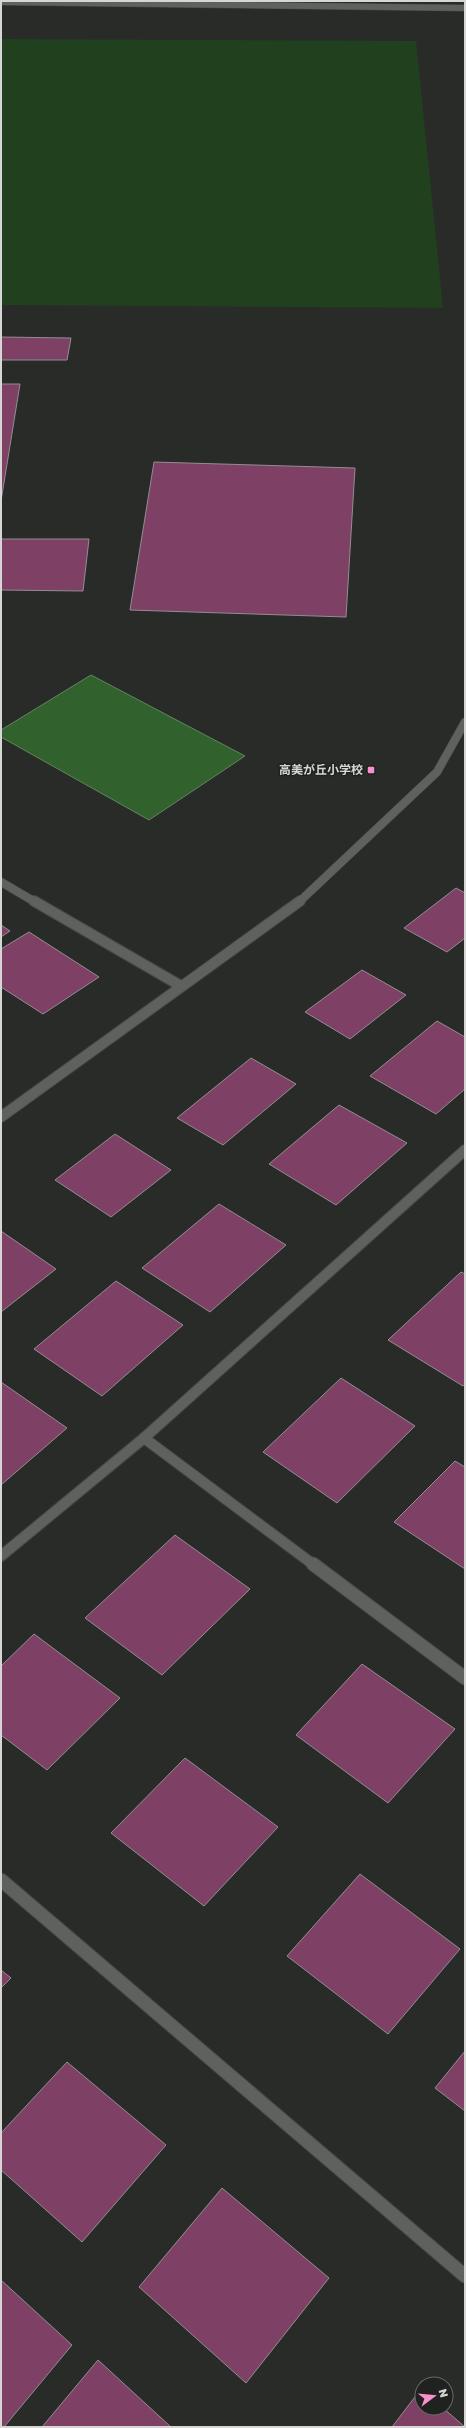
<svg xmlns="http://www.w3.org/2000/svg" width="466" height="2428" viewBox="0 0 466 2428" font-family="'Golos Text','Noto Sans JP',sans-serif">
<style>
.green{fill:#21401e}
.water{fill:#31622d;stroke:#62855f}
.building{fill:#7f4065;stroke:#928e90}
.lines{fill:none;stroke-linecap:round;stroke-linejoin:round}
.street-far2-casing{stroke:#454744;stroke-width:9}
.street-far1-casing{stroke:#454744;stroke-width:12}
.street-casing{stroke:#454744;stroke-width:15}
.secondary-far3-casing{stroke:#454744;stroke-width:7}
.secondary-far2-casing{stroke:#454744;stroke-width:9}
.secondary-far1-casing{stroke:#454744;stroke-width:12}
.secondary-casing{stroke:#454744;stroke-width:15}
.street-far2{stroke:#5f615e;stroke-width:8}
.street-far1{stroke:#5f615e;stroke-width:10}
.street{stroke:#5f615e;stroke-width:13}
.secondary-far3{stroke:#5f615e;stroke-width:6}
.secondary-far2{stroke:#5f615e;stroke-width:8}
.secondary-far1{stroke:#5f615e;stroke-width:10}
.secondary{stroke:#5f615e;stroke-width:13}
.poi-dot{fill:#f890cc;stroke:#1f221f;stroke-width:1.5}
.labels{text-anchor:middle;stroke-width:3;stroke-linejoin:round;paint-order:stroke}
.poi-label{font-size:12px;font-weight:bold;fill:#d6d7d5;stroke:#1f221f;text-anchor:end}
</style>
<rect width="100%" height="100%" fill="#292b29"/>
<path class="green" d="M 1,39 L 416,41 L 443,308 L 1,305 Z"/>
<path class="water" d="M 91,675 L 245,756 L 149,820 L 1,737 L 1,730 Z"/>
<g class="building">
<path d="M 1,337 L 71,338 L 67,360 L 1,360 Z"/>
<path d="M 1,384 L 20,384 L 1,501 Z"/>
<path d="M 154,462 L 355,468 L 346,617 L 130,610 Z"/>
<path d="M 1,539 L 89,539 L 83,591 L 1,590 Z"/>
<path d="M 456,888 L 465,893 L 465,938 L 447,952 L 404,928 Z"/>
<path d="M 1,925 L 10,931 L 1,937 Z"/>
<path d="M 29,932 L 99,977 L 43,1014 L 1,987 L 1,949 Z"/>
<path d="M 362,970 L 406,995 L 350,1039 L 305,1012 Z"/>
<path d="M 437,1021 L 465,1037 L 465,1089 L 436,1114 L 370,1076 Z"/>
<path d="M 251,1058 L 296,1084 L 223,1145 L 177,1118 Z"/>
<path d="M 339,1105 L 407,1143 L 336,1205 L 269,1164 Z"/>
<path d="M 115,1134 L 171,1170 L 111,1217 L 55,1180 Z"/>
<path d="M 219,1204 L 286,1245 L 210,1312 L 142,1268 Z"/>
<path d="M 1,1231 L 56,1269 L 1,1312 Z"/>
<path d="M 461,1272 L 465,1274 L 465,1384 L 463,1386 L 388,1340 Z"/>
<path d="M 116,1281 L 183,1325 L 102,1396 L 34,1349 Z"/>
<path d="M 341,1378 L 415,1426 L 337,1503 L 263,1452 Z"/>
<path d="M 1,1382 L 67,1428 L 1,1485 Z"/>
<path d="M 455,1461 L 465,1467 L 465,1569 L 394,1522 Z"/>
<path d="M 175,1535 L 250,1589 L 162,1675 L 85,1618 Z"/>
<path d="M 34,1634 L 120,1698 L 47,1770 L 1,1735 L 1,1666 Z"/>
<path d="M 362,1664 L 455,1729 L 388,1803 L 296,1735 Z"/>
<path d="M 185,1758 L 278,1827 L 204,1906 L 111,1833 Z"/>
<path d="M 360,1874 L 460,1949 L 388,2034 L 287,1956 Z"/>
<path d="M 1,1970 L 11,1978 L 1,1988 Z"/>
<path d="M 465,2051 L 465,2111 L 435,2088 Z"/>
<path d="M 67,2062 L 166,2145 L 82,2242 L 1,2170 L 1,2133 Z"/>
<path d="M 222,2188 L 329,2278 L 246,2383 L 139,2287 Z"/>
<path d="M 1,2280 L 72,2345 L 4,2427 L 1,2427 Z"/>
<path d="M 98,2360 L 171,2427 L 42,2427 Z"/>
<path d="M 421,2389 L 422,2408 L 443,2408 L 465,2427 L 392,2427 Z"/>
</g>
<g class="lines">
<defs>
<path id="street-far2" d="M 1,882 L 35,902"/>
<g id="street-far1">
<path d="M 34,901 L 181,986"/>
<path d="M 144,1438 L 314,1565"/>
<path d="M 1,1556 L 144,1438 L 465,1150"/>
</g>
<path id="street" d="M 313,1564 L 465,1678"/>
<path id="secondary-far3" d="M 1,2 L 465,8"/>
<path id="secondary-far2" d="M 299,902 L 437,772 L 465,722"/>
<path id="secondary-far1" d="M 1,1117 L 300,901"/>
<path id="secondary" d="M 1,1880 L 465,2276"/>
</defs>
<use href="#street-far2" class="street-far2-casing"/>
<use href="#street-far1" class="street-far1-casing"/>
<use href="#street" class="street-casing"/>
<use href="#secondary-far3" class="secondary-far3-casing"/>
<use href="#secondary-far2" class="secondary-far2-casing"/>
<use href="#secondary-far1" class="secondary-far1-casing"/>
<use href="#secondary" class="secondary-casing"/>
<use href="#street-far2" class="street-far2"/>
<use href="#street-far1" class="street-far1"/>
<use href="#street" class="street"/>
<use href="#secondary-far3" class="secondary-far3"/>
<use href="#secondary-far2" class="secondary-far2"/>
<use href="#secondary-far1" class="secondary-far1"/>
<use href="#secondary" class="secondary"/>
</g>
<rect class="poi-dot" x="367" y="766" width="8" height="8" rx="2"/>
<g class="labels">
<g class="poi-label">
<text x="363" y="774">高美が丘小学校</text>
</g>
</g>
<rect width="466" height="2428" fill="none" stroke="#d6d7d5" stroke-width="4"/>
<g transform="translate(434 2396) rotate(74)"><circle r="19" fill="#1f221f" stroke="#686a68"/>
<path d="M0-3L7 15L0 10L-7 15Z" fill="#f890cc"/>
<text y="-6" font-size="11" font-weight="bold" text-anchor="middle" fill="#d6d7d5">N</text>
</g>
</svg>
